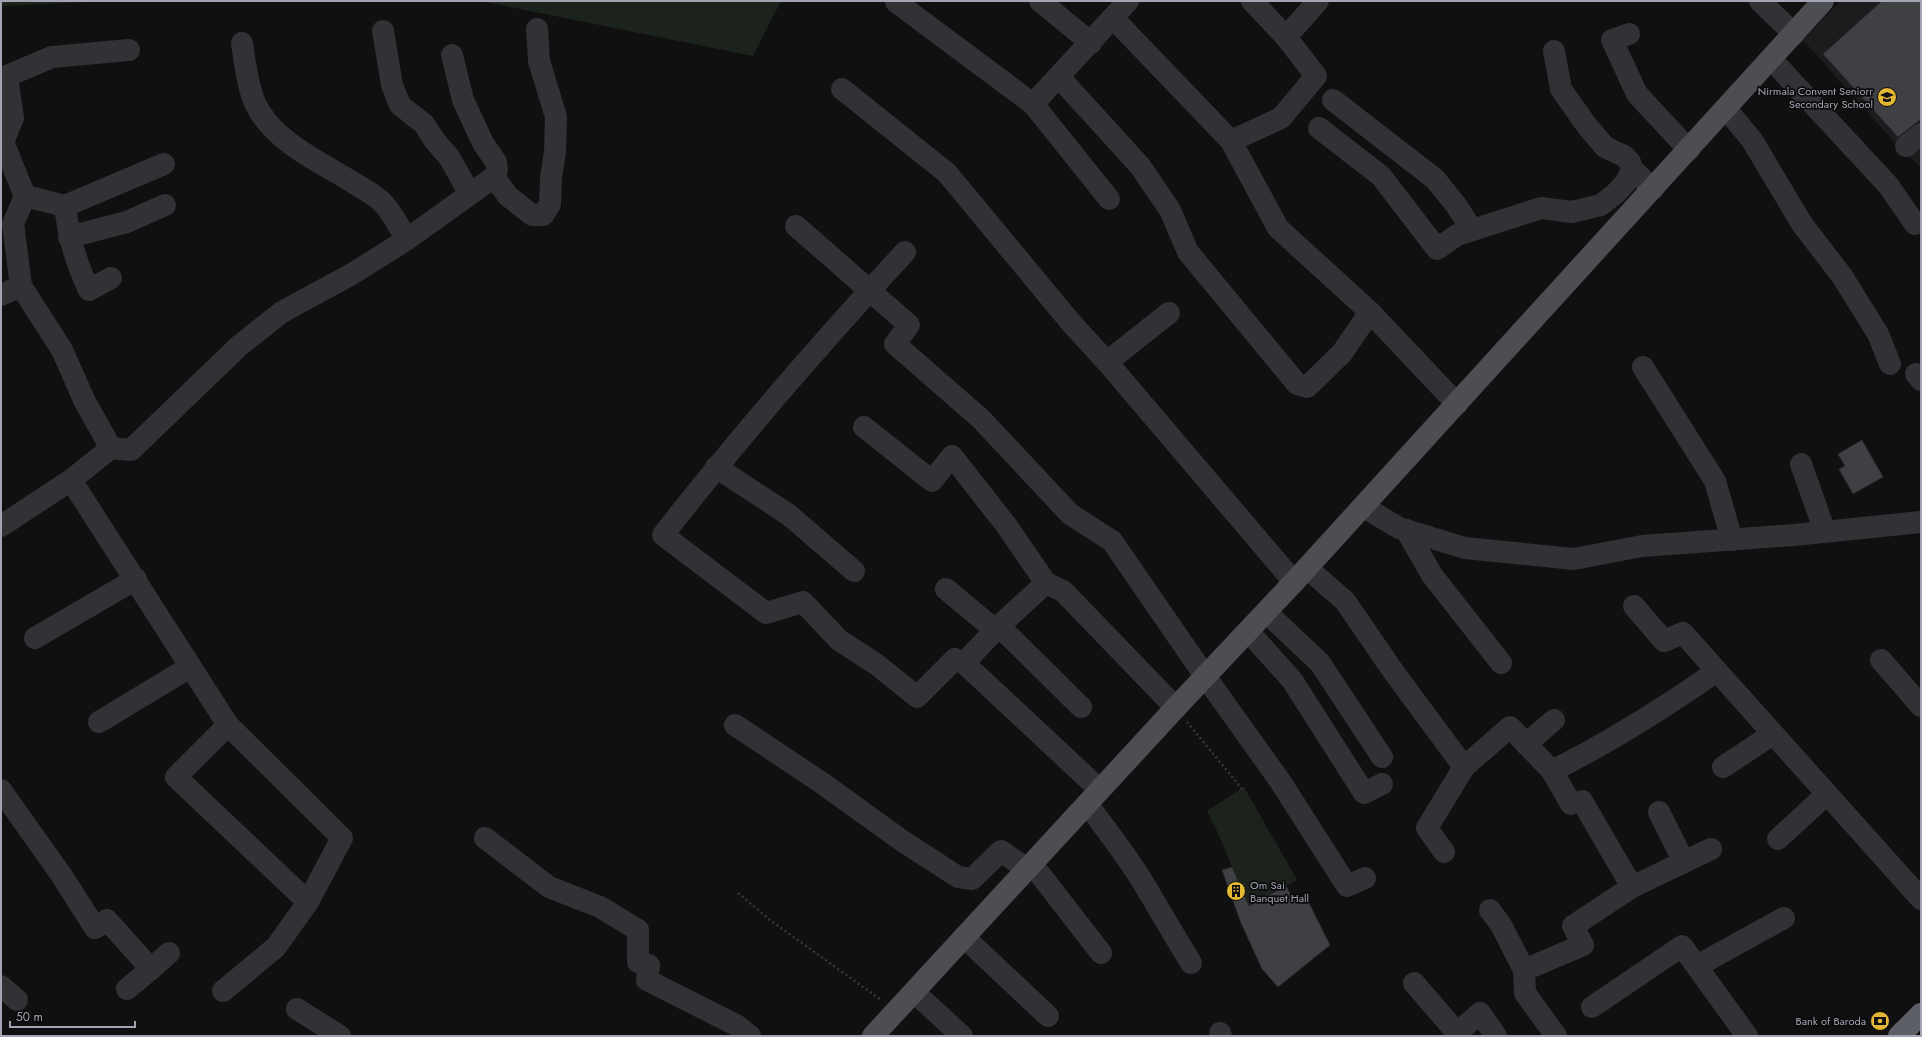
<svg xmlns="http://www.w3.org/2000/svg" width="1922" height="1037" viewBox="0 0 1922 1037" font-family="Jost,sans-serif">
<style>
.built{fill:#1c1c1e}
.green{fill:#1c231d}
.building{fill:#3f4044;stroke:#2a2a2d}
.lines{fill:none;stroke-linecap:round;stroke-linejoin:round}
.path{stroke:#37383c;stroke-width:2.5;stroke-dasharray:2 3;stroke-linecap:butt}
.minor{stroke:#313136;stroke-width:22}
.major{stroke:#4d4e54;stroke-width:22}
.highway{stroke:#5d5f66;stroke-width:22}
.labels{text-anchor:middle;stroke-width:3.5;stroke-linejoin:round;paint-order:stroke}
.poi-label{font-size:11px;fill:#a2a5b1;stroke:#0b0b0c;text-anchor:end}
</style>
<rect width="100%" height="100%" fill="#101011"/>
<path class="built" d="M 1840,1 L 1921,1 L 1921,167 L 1904,153 L 1803,40 Z"/>
<g class="green">
<path d="M 1,1 L 173,1 L 88,2 L 1,6 Z"/>
<path d="M 481,1 L 781,1 L 753,56 Z"/>
<path d="M 1244,787 L 1297,880 L 1249,906 L 1217,831 L 1207,811 Z"/>
</g>
<g class="building">
<path d="M 1882,1 L 1921,1 L 1921,119 L 1898,137 L 1823,54 Z"/>
<path d="M 1862,440 L 1883,477 L 1853,494 L 1839,469 L 1845,466 L 1838,454 Z"/>
<path d="M 1232,867 L 1249,906 L 1286,886 L 1293,899 L 1305,895 L 1330,945 L 1278,987 L 1262,969 L 1241,923 L 1222,870 Z"/>
</g>
<g class="lines">
<g class="path">
<path d="M 1187,722 L 1242,789"/>
<path d="M 738,893 L 770,920 L 881,1000"/>
</g>
<g class="minor">
<path d="M 897,1 L 896,2 L 1033,104 L 1109,199"/>
<path d="M 1040,1 L 1091,43"/>
<path d="M 1760,1 L 1794,34"/>
<path d="M 1113,18 L 1231,141 L 1278,228 L 1370,312 L 1457,404"/>
<path d="M 383,31 L 392,85 L 400,105 L 424,124 L 435,141 L 449,157 L 470,194"/>
<path d="M 1629,34 L 1612,40 L 1637,94 L 1689,150"/>
<path d="M 1286,37 L 1318,1"/>
<path d="M 242,43 C 245,63 247,84 255,103 C 272,141 320,162 354,183 C 363,189 376,195 384,204 C 393,215 400,227 406,240"/>
<path d="M 1554,51 L 1561,89 L 1587,126 L 1605,147 L 1624,156 L 1630,162 L 1632,169 L 1653,189"/>
<path d="M 1771,59 L 1888,185 L 1915,224"/>
<path d="M 1059,77 L 1140,166 L 1170,210 L 1188,252 L 1297,384 L 1307,387 L 1342,353 L 1370,312"/>
<path d="M 842,89 L 947,173 L 1072,324 L 1107,362 L 1294,582"/>
<path d="M 1333,100 L 1435,179 L 1456,205 L 1472,230"/>
<path d="M 1033,104 L 1128,1"/>
<path d="M 1726,109 L 1752,140 L 1802,224 L 1842,276 L 1878,334 L 1890,364"/>
<path d="M 1319,128 L 1381,176 L 1437,249 L 1457,235 L 1541,208 L 1572,212 L 1601,205 L 1616,193 L 1627,181 L 1632,169"/>
<path d="M 1231,141 L 1281,118 L 1316,76 L 1286,37 L 1252,1"/>
<path d="M 1906,146 L 1921,134"/>
<path d="M 494,177 L 508,196 L 532,215 L 543,215 L 550,204 L 551,178 L 555,152 L 556,117 L 539,61 L 537,29"/>
<path d="M 25,196 L 65,206 L 164,164"/>
<path d="M 65,206 C 69,238 75,260 89,290 L 111,278"/>
<path d="M 796,226 L 909,325 L 895,344 L 981,419 L 1070,514 L 1112,541 L 1205,676 L 1280,781 L 1347,886 L 1365,878"/>
<path d="M 69,237 L 127,222 L 165,205"/>
<path d="M 905,252 C 821,343 739,437 663,535 L 766,613 L 803,602 L 839,640 L 876,664 L 917,697 L 955,659 L 964,663 L 1100,790"/>
<path d="M 1,295 L 21,286"/>
<path d="M 1107,362 L 1169,313"/>
<path d="M 1643,367 L 1715,481 L 1732,540"/>
<path d="M 1916,374 L 1921,380"/>
<path d="M 864,427 L 932,481 L 952,456 L 1006,525 L 1046,583 L 1063,591 L 1176,708"/>
<path d="M 111,448 L 85,402 L 62,350 L 21,286 L 13,224 L 25,196 L 3,142 L 13,118 L 7,76 L 52,57 L 129,50"/>
<path d="M 1801,464 L 1825,532"/>
<path d="M 716,467 L 789,515 L 854,571"/>
<path d="M 71,480 L 228,725 L 342,838 L 308,902 L 276,947 L 223,991"/>
<path d="M 1364,507 L 1399,528 L 1465,548 L 1574,559 L 1642,546 L 1794,535 L 1921,522"/>
<path d="M 1,526 L 71,480 L 111,448 L 131,450 L 239,346 L 282,312 L 352,274 L 406,240 L 494,177 L 497,170 L 496,162 L 483,143 L 463,100 L 452,55"/>
<path d="M 1406,530 L 1432,575 L 1501,663"/>
<path d="M 1307,568 L 1345,601 L 1393,671 L 1464,767 L 1510,727 L 1552,771 L 1571,804"/>
<path d="M 946,589 L 995,630"/>
<path d="M 1634,606 L 1664,641 L 1683,633 L 1921,899"/>
<path d="M 1266,612 L 1320,663 L 1382,757"/>
<path d="M 999,626 L 1081,707"/>
<path d="M 1248,631 L 1292,680 L 1364,793 L 1382,784"/>
<path d="M 35,638 L 136,579"/>
<path d="M 1881,660 L 1921,706"/>
<path d="M 964,663 L 999,626 L 1046,583"/>
<path d="M 99,722 L 190,667"/>
<path d="M 228,725 L 176,777 L 308,902"/>
<path d="M 735,725 L 822,783 L 901,840 L 958,877 L 972,879 L 1001,851 L 1027,869"/>
<path d="M 1526,744 L 1554,720"/>
<path d="M 1723,767 L 1773,734"/>
<path d="M 1552,771 C 1610,742 1664,708 1717,671"/>
<path d="M 1,790 L 62,876 L 95,928 L 107,920 L 151,969 L 127,989"/>
<path d="M 1582,801 L 1632,887"/>
<path d="M 1087,804 C 1107,830 1127,856 1144,884 C 1160,911 1175,937 1191,963"/>
<path d="M 1659,812 L 1684,862"/>
<path d="M 485,838 L 549,887 L 600,907 L 638,930 L 638,962 L 649,965 L 647,980 L 736,1025 L 750,1036"/>
<path d="M 1778,839 L 1827,794"/>
<path d="M 1444,852 L 1427,828 L 1464,767"/>
<path d="M 1032,864 L 1101,953"/>
<path d="M 1490,910 L 1501,925 L 1524,970 L 1525,993 L 1556,1036"/>
<path d="M 964,937 L 1048,1016"/>
<path d="M 1697,966 L 1784,918"/>
<path d="M 151,969 L 169,953"/>
<path d="M 1524,970 L 1583,945 L 1573,926 L 1632,887 L 1711,849"/>
<path d="M 1414,983 L 1457,1033 L 1480,1013 L 1496,1036"/>
<path d="M 1,986 L 17,1000"/>
<path d="M 914,992 L 962,1036"/>
<path d="M 1592,1007 L 1682,946 L 1747,1036"/>
<path d="M 297,1009 L 340,1036"/>
<path d="M 1220,1033 L 1221,1036"/>
</g>
<path class="major" d="M 873,1036 L 1181,702 L 1294,582 L 1823,1"/>
<path class="highway" d="M 1899,1036 L 1921,1014"/>
</g>
<defs>
<symbol id="school-disc" viewBox="-11 -11 22 22"><circle r="9.5" fill="#e4b734" stroke="#0b0b0c"/><path d="M0-5L7-2L0 1L-7-2ZM-4 1L0 2.5L4 1V4Q0 6-4 4Z" fill="#111"/></symbol>
<symbol id="building-disc" viewBox="-11 -11 22 22"><circle r="9.5" fill="#e4b734" stroke="#0b0b0c"/><path d="M-4-6H4V6H1V3H-1V6H-4ZM-2.5-4.3h1.7v1.8h-1.7ZM.8-4.3h1.7v1.8H.8ZM-2.5-1h1.7V.8h-1.7ZM.8-1h1.7V.8H.8Z" fill="#111"/></symbol>
<symbol id="bank-disc" viewBox="-11 -11 22 22"><circle r="9.5" fill="#e4b734" stroke="#0b0b0c"/><path d="M-6-4H6V4H-6ZM0-2.3a2.3 2.3 0 1 0 0 4.6a2.3 2.3 0 1 0 0-4.6Z" fill="#111"/></symbol>
</defs>
<g fill-rule="evenodd">
<use href="#school-disc" x="1876" y="86" width="22" height="22"/>
<use href="#building-disc" x="1225" y="880" width="22" height="22"/>
<use href="#bank-disc" x="1869" y="1010" width="22" height="22"/>
</g>
<g class="labels">
<g class="poi-label">
<text x="1873" y="95">Nirmala Convent Seniorr<tspan x="1873" dy="13">Secondary School</tspan></text>
<text x="1250" y="889" text-anchor="start">Om Sai<tspan x="1250" dy="13">Banquet Hall</tspan></text>
<text x="1866" y="1025">Bank of Baroda</text>
</g>
</g>
<rect width="1922" height="1037" fill="none" stroke="#a2a5b1" stroke-width="4"/>
<path d="M10 1021v6h125v-6" fill="none" stroke="#a2a5b1" stroke-width="2"/>
<text x="16" y="1021" font-size="12" fill="#a2a5b1" stroke="#0b0b0c" stroke-width="3" paint-order="stroke">50 m</text>
</svg>
